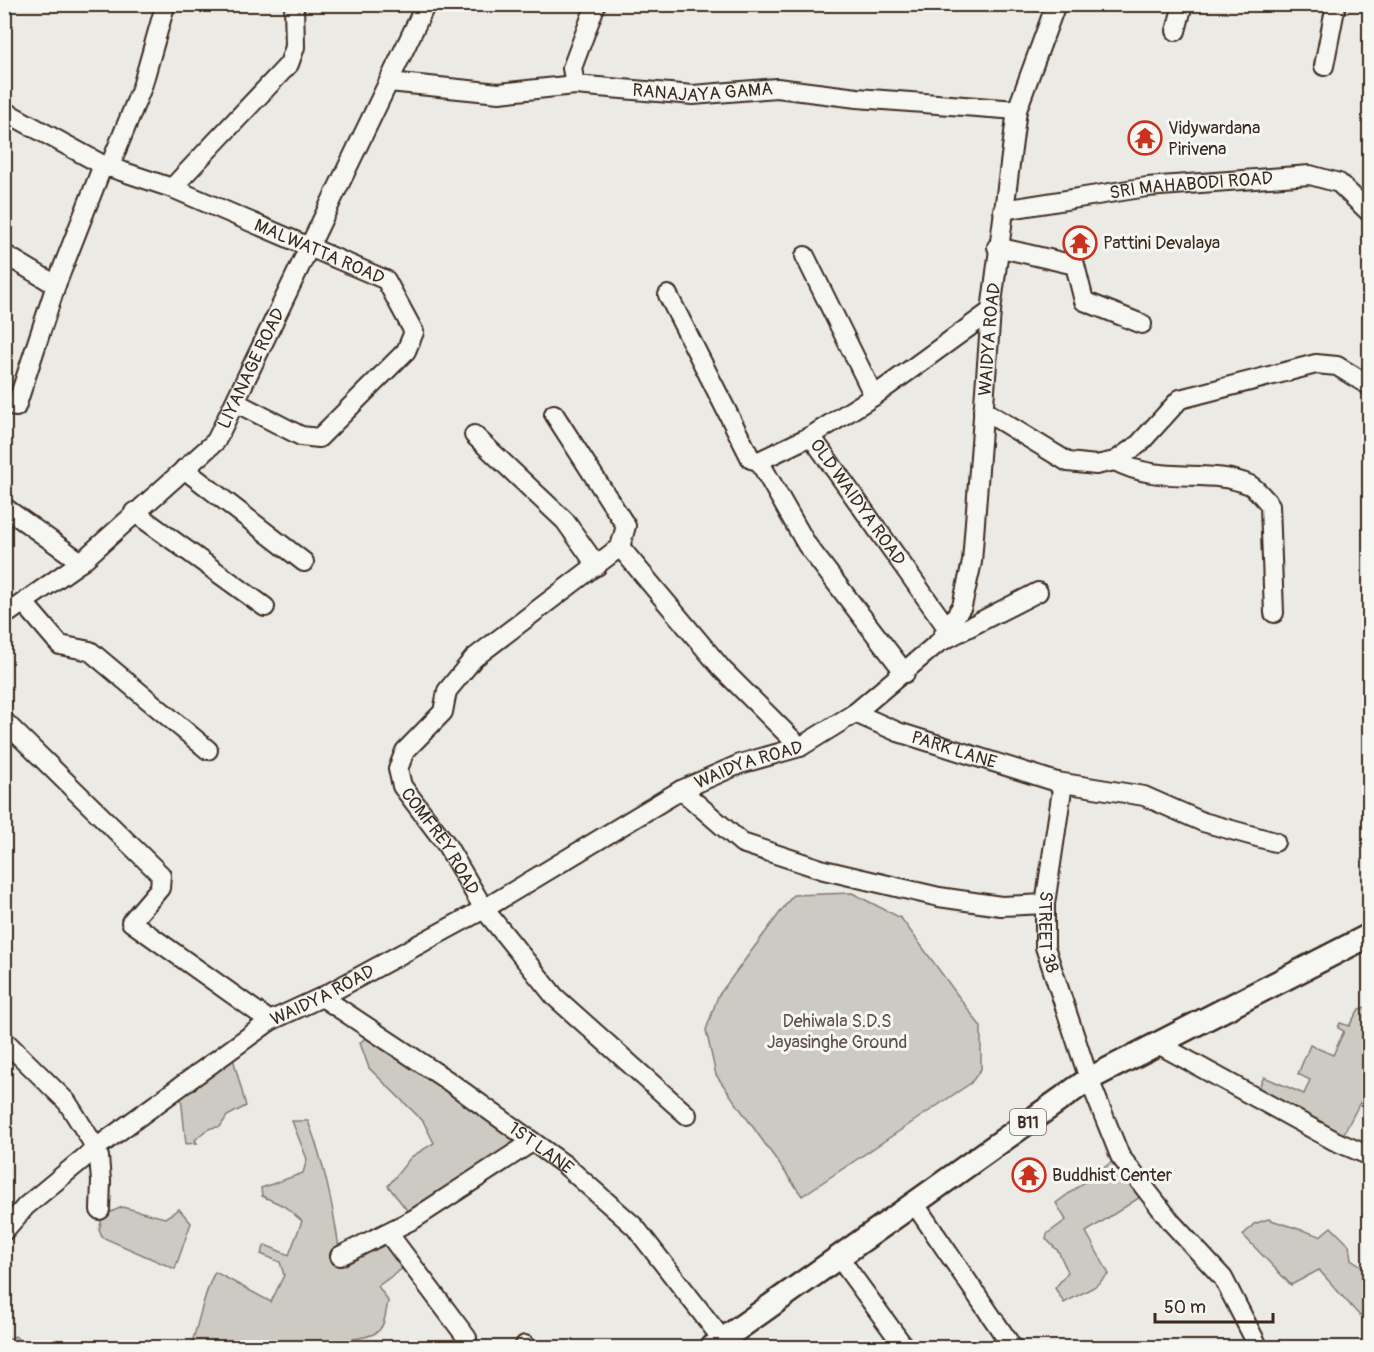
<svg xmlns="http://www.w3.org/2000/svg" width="1374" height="1352" viewBox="0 0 1374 1352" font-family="Pangolin,sans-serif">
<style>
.green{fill:#cdcac4;stroke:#847a71;stroke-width:1.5}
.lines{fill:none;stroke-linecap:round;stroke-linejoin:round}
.minor-casing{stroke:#3b2a1e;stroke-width:22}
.major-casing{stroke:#3b2a1e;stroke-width:27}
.minor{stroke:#f6f6f2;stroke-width:18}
.major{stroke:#f6f6f2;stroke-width:22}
.labels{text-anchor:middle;stroke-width:6;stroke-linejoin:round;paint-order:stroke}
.shield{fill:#f6f6f2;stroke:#73675e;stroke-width:1.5}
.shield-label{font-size:16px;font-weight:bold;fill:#3b2a1e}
.street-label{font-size:18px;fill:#3b2a1e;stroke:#f6f6f2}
.poi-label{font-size:18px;fill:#3b2a1e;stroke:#f6f6f2;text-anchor:start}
.park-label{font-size:18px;fill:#605248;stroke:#f6f6f2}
</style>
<rect width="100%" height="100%" fill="#ebeae5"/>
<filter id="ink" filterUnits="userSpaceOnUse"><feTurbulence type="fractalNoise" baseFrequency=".0167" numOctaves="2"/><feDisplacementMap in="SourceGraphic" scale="12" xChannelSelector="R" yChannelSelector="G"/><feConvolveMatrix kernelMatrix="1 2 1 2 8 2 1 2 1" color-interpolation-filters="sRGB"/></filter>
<g filter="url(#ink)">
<g class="green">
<path d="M 852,893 L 901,918 L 981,1027 L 981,1069 L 971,1083 L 802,1196 L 716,1075 L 706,1030 L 718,996 L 793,895 Z"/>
<path d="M 1369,1006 L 1369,1090 L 1366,1091 L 1342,1137 L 1255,1096 L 1264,1077 L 1304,1094 L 1310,1080 L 1298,1074 L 1310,1045 L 1333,1055 L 1344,1031 L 1338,1028 L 1340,1023 L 1349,1026 L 1359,1009 Z"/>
<path d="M 373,1030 L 532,1142 L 414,1219 L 388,1186 L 411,1157 L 434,1143 L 423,1121 L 369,1068 L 360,1043 Z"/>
<path d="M 231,1051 L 246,1106 L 227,1116 L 220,1127 C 209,1126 203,1132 195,1140 L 197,1143 L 186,1144 L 180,1087 Z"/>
<path d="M 292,1121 L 308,1121 C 325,1165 334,1209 340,1256 L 388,1233 L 410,1263 L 378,1286 L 388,1301 C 383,1330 383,1335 353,1339 L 350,1347 L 190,1348 C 199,1324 204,1291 215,1272 L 271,1302 L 284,1275 L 280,1262 L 261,1254 L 265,1245 L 289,1255 L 302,1221 L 284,1206 L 262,1196 L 261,1188 L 303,1173 L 307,1159 Z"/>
<path d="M 1120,1156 L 1148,1192 L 1086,1232 L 1109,1274 L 1094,1287 L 1064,1303 L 1055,1288 L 1068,1272 L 1058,1251 L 1046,1239 L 1047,1234 L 1066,1220 L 1056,1203 Z"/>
<path d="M 122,1207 L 165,1218 L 179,1209 L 191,1223 L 175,1269 L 102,1237 L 99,1230 L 104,1211 L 111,1212 Z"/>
<path d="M 1268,1219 L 1320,1236 L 1331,1227 L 1349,1245 L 1351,1259 L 1369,1271 L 1369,1320 L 1359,1315 L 1319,1270 L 1291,1285 L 1243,1235 L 1254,1224 Z"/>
<path d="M 15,1336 L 26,1347 L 5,1347 L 5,1342 Z"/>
</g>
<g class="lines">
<defs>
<g id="minor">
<path d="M 1176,31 L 1183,4"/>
<path d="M 1324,66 L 1336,4"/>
<path id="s1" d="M 389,82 L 499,93 L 575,85 L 693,95 L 777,88 L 857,98 L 1017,110"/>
<path d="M 575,85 L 572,68 L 596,4"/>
<path id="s2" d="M 4,111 L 103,165 L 172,188 L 386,280 L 414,332 L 406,351 L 319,438 L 301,436 L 235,402"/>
<path d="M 109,168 L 142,87 L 165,6"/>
<path d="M 172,188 L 289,64 L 295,47 L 294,4"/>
<path id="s3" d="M 1003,210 L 1147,187 L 1310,175 L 1339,183 L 1370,213"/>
<path d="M 997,247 L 1075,265 L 1084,301 L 1142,324"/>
<path d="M 4,254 L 56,285"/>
<path d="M 805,256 L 874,396"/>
<path d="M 668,295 L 751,459 L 759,461 L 811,436 L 874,396 L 991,311"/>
<path d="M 16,407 L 56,285 L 103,165"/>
<path d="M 983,410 L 1068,462 L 1096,465 L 1115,461 L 1139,444 L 1180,399 L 1316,364 L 1337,366 L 1370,386"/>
<path id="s4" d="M 554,414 L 626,526 L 620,547 L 474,658 L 447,691 L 443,712 L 405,751 L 398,769 L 402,786 L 446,844 L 484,909 L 555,997 L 687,1115"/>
<path d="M 474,435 L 565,521 L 597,566"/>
<path id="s5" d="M 811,436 L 948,629"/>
<path d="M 759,461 L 807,545 L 905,673"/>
<path d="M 1115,461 C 1162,486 1209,467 1250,485 C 1257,489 1264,498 1270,505 L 1274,613"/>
<path d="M 184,469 L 304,562"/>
<path d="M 4,507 L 81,562"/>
<path d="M 134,512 L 265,607"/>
<path d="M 620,547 L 722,669 L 800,747"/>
<path d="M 24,603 L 60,645 L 90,651 L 208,750"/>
<path id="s6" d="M 4,616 L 81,562 L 216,441 L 426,4"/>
<path d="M 940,642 L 1038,592"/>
<path id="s7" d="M 855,713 L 898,732 L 1057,782 L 1144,796 L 1203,822 L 1275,842"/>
<path d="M 4,721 L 161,875 L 160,888 L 131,922 L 270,1021"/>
<path id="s8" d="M 1057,782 L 1062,790 L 1045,904 L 1045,947 L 1089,1079 L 1120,1156 L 1172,1223 L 1223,1278 L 1259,1348"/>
<path d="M 681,790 L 742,843 L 824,870 L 939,897 L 1001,906 L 1045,904"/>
<path id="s9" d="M 322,997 L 447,1080 L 565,1165 L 635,1227 L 722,1339"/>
<path d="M 4,1040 L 67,1102 L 96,1148 L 99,1157 L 101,1181 L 100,1210"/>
<path d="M 1160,1045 L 1335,1141 L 1370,1156"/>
<path d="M 914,1203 L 1013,1348"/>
<path id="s10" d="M 4,1231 L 26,1206 L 96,1148 L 270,1021 L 322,997 L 484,909 L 681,790 L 740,764 L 800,747 L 855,713 L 939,642 L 962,606 L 972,562 L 991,311 L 1017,110 L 1056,4"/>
<path d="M 388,1233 L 467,1338"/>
<path d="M 340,1256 L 414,1219 L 532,1142"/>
<path d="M 838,1256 L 905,1348"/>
<path d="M 525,1345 L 527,1348"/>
</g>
<path id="major" d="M 711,1348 L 1089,1079 L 1370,935"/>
</defs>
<use href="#minor" class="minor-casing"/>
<use href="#major" class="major-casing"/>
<use href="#minor" class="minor"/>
<use href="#major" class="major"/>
</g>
</g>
<defs>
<symbol id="temple-ring" viewBox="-11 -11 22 22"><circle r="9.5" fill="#f6f6f2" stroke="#c8321e" stroke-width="1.5"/><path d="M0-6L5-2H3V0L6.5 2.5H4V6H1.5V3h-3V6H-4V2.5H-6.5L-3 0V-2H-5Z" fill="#c8321e"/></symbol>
</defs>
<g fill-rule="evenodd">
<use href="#temple-ring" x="1126" y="119" width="38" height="38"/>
<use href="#temple-ring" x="1061" y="224" width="38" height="38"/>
<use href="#temple-ring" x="1010" y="1156" width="38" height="38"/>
</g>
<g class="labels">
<rect class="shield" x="1010" y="1109" width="36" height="26" rx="4.5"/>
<g class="shield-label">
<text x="1028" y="1128">B11</text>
</g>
<g class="street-label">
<text dy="6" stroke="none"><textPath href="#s1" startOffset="315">RANAJAYA GAMA</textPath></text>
<text dy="6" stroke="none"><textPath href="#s3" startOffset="190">SRI MAHABODI ROAD</textPath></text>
<text dy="6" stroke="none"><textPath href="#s2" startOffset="346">MALWATTA ROAD</textPath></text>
<text dy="6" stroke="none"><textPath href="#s10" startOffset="1424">WAIDYA ROAD</textPath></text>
<text dy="6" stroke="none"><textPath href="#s6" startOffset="356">LIYANAGE ROAD</textPath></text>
<text dy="6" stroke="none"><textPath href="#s5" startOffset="81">OLD WAIDYA ROAD</textPath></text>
<text dy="6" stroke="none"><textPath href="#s7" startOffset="106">PARK LANE</textPath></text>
<text dy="6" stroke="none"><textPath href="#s10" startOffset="884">WAIDYA ROAD</textPath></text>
<text dy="6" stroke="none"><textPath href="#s4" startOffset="561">COMFREY ROAD</textPath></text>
<text dy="6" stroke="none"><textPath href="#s8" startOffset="153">STREET 38</textPath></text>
<text dy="6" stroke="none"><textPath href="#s10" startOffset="398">WAIDYA ROAD</textPath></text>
<text dy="6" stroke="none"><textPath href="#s9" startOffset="266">1ST LANE</textPath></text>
</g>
<g class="poi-label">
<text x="1168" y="134">Vidywardana<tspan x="1168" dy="21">Pirivena</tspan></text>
<text x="1103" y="249">Pattini Devalaya</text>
<text x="1052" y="1181">Buddhist Center</text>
</g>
<g class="park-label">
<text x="837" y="1027">Dehiwala S.D.S<tspan x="837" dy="21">Jayasinghe Ground</tspan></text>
</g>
</g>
<rect width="1374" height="1352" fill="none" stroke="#f6f6f2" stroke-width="24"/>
<rect x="12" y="12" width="1350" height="1328" fill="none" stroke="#3b2a1e" stroke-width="2" filter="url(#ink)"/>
<path d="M1155 1313v9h118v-9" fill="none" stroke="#3b2a1e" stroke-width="3"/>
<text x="1164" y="1313" font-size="18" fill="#3b2a1e" stroke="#f6f6f2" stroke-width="4.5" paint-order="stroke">50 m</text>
</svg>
